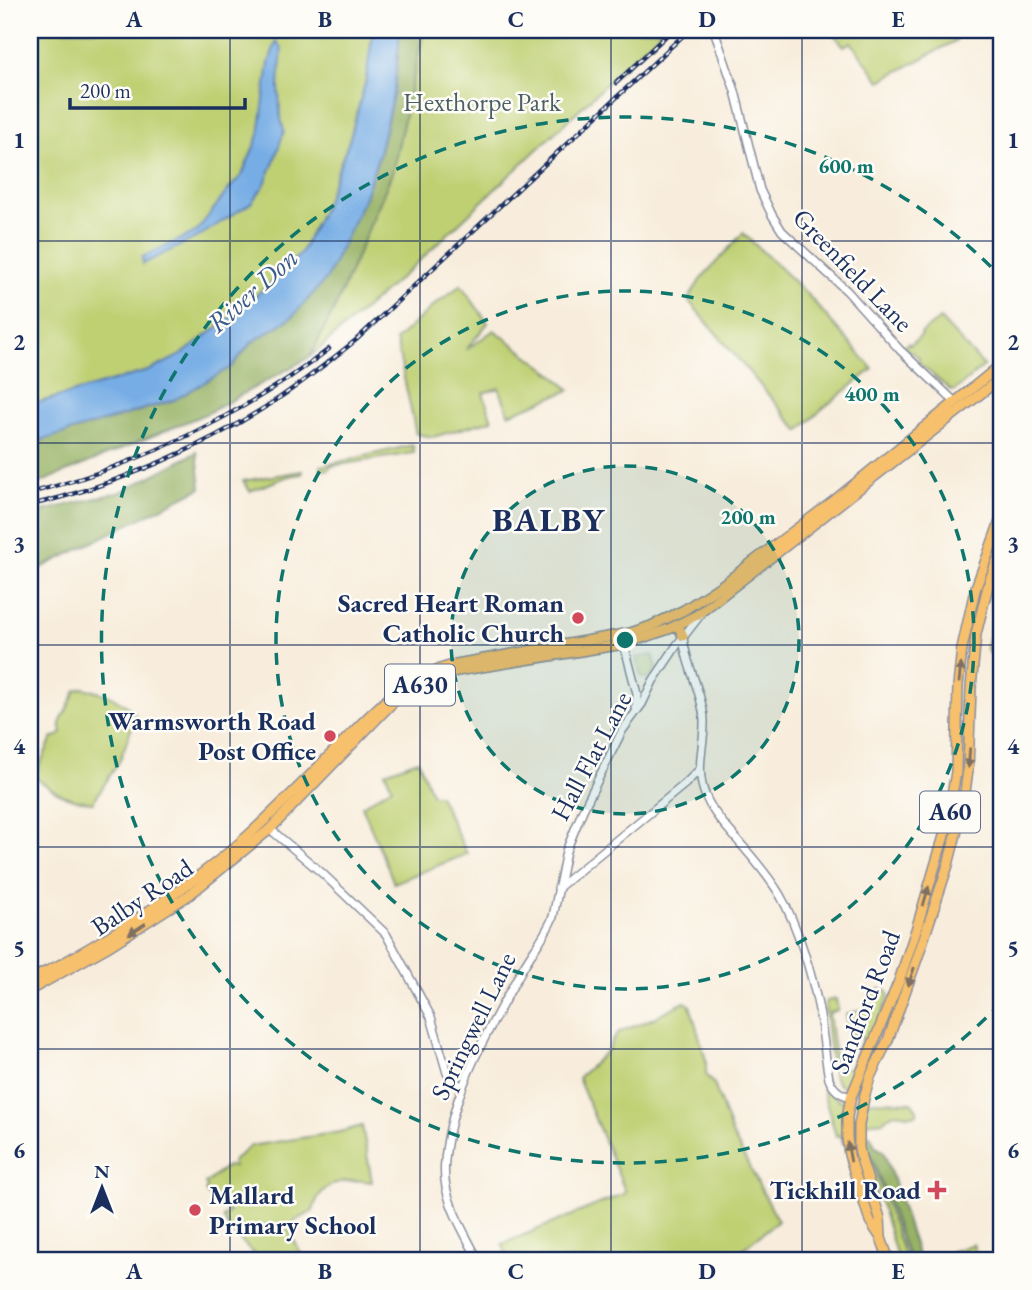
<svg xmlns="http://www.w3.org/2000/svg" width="1032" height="1290" viewBox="0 0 1032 1290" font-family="'EB Garamond',serif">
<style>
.green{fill:#bfd073;stroke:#6d8068;stroke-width:2}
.forest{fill:#97b265;stroke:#597062;stroke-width:2}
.water{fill:#77ade5;stroke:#496ea2;stroke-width:2}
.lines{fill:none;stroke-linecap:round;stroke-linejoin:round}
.minor-casing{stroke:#8a8e9d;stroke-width:10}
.major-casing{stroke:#8a8e9d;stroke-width:12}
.minor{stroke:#fff;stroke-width:7}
.major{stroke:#f7c06c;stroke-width:9}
.rail-casing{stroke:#1b2f5e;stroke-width:4.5}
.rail{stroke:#fdfcf7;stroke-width:2;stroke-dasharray:5;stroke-linecap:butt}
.oneway{fill:#7e7064}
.grid{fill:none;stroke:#1b2f5e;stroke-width:2;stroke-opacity:0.55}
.ring{fill:none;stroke:#0f766e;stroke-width:3.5;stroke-dasharray:12 9}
.poi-dot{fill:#d1495b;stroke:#fdfcf7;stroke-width:2.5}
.labels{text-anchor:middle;stroke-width:5;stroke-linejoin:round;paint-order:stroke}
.shield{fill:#fdfcf7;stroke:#5f6c8c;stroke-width:2}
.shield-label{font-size:24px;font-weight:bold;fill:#1b2f5e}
.park-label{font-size:26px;fill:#4c5f64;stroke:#fdfcf7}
.street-label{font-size:26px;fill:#1b2f5e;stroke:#fdfcf7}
.poi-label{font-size:26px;font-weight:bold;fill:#1b2f5e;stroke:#fdfcf7;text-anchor:end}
.water-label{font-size:28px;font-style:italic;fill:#3b5b8d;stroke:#fdfcf7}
.district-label{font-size:33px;font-weight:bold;letter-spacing:2px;fill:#1b2f5e;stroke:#fdfcf7}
.centre{fill:#0f766e;stroke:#fdfcf7;stroke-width:3.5}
.ring-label{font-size:21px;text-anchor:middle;font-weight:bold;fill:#0f766e;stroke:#fdfcf7;stroke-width:5;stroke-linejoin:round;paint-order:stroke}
.neatline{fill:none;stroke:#1b2f5e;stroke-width:2.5}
.grid-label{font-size:23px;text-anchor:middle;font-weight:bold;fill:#1b2f5e}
</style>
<rect width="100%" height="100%" fill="#fdfcf7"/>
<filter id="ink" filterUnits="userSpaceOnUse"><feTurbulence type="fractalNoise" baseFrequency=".0143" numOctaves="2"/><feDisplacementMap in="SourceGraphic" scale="14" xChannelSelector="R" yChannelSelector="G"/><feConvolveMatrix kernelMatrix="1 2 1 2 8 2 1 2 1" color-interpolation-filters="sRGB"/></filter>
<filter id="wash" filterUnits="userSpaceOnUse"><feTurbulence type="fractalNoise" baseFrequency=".00686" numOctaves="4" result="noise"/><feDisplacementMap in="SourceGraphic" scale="28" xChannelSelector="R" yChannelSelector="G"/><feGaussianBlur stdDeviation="1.57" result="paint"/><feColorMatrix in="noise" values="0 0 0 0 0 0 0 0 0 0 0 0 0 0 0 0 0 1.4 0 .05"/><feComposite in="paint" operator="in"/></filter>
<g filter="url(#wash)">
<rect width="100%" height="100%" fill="#f8eddc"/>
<g class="green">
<path d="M 30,30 L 373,30 L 366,80 L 350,138 L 325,204 L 301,253 L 282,273 L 231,317 L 181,355 L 151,370 L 30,405 Z"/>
<path d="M 424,30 L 663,30 L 416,264 L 310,357 L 337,303 L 392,173 Z"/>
<path d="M 830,30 L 951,30 L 957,40 L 880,81 L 851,42 L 844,46 Z"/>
<path d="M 743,233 L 807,294 L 873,369 L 822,409 L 799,431 L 688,300 L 700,280 Z"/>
<path d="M 461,285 L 488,323 L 466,350 L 494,330 L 554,375 L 570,390 L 509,414 L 499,388 L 483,393 L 492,420 L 433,437 L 416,434 L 396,340 L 432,307 Z"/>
<path d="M 940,319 L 984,366 L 954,391 L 950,390 L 919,363 L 919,358 L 912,352 L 909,352 L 904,346 L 908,343 L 910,345 L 922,335 L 921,333 Z"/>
<path d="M 413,445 L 414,453 L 332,466 L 327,470 L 321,469 L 321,466 Z"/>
<path d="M 302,471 L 302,474 L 289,476 L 250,491 L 243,481 Z"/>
<path d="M 1002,581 L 1002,655 L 989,653 L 986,648 Z"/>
<path d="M 653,655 L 657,667 L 650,678 L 646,679 L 641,676 L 636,658 Z"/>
<path d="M 83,688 C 102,692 124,699 136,716 L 120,760 L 93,802 C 66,800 58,793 37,779 L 35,775 L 52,738 L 60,735 L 62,732 L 60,723 L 76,690 Z"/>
<path d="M 418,760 L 432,795 L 439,795 L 467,854 L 394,883 L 362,806 L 392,787 L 385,772 Z"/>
<path d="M 882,989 L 887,991 L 889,997 L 852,1085 L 846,1088 C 841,1086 840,1087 837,1082 C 829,1070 827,1022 825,1005 L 827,1001 L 836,999 L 838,1010 L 829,1013 L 835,1060 L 849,1070 L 863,1038 L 848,1033 L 846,1014 L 872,1007 L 871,992 Z"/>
<path d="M 685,1002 L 690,1005 L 706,1060 L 706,1075 L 714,1084 L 732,1134 L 778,1221 L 739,1252 L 742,1260 L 509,1260 L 502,1244 L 626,1193 L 578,1078 L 608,1050 L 612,1041 L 619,1032 L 657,1017 L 662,1013 Z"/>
<path d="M 819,1057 C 823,1077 824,1093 845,1103 L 844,1145 L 840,1135 L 836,1136 L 824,1095 Z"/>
<path d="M 870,1101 L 912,1102 L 917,1110 L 917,1114 C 901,1119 899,1105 883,1121 L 863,1123 L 866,1104 Z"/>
<path d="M 362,1126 L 372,1182 C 346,1178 320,1180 313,1211 L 287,1226 L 304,1260 L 247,1260 L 254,1253 L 229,1230 L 223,1217 L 229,1212 L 220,1204 L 217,1206 L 205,1191 L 207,1187 L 205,1184 L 227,1166 L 234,1167 L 232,1162 L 250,1146 L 340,1132 Z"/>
<path d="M 868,1152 L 906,1260 L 898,1260 L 869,1165 Z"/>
<path d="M 973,1244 L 978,1260 L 928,1260 L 929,1259 Z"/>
</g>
<g class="forest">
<path d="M 399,30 L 424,30 L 392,173 L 337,303 L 310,357 L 210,412 L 30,487 L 30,444 L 81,427 L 113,419 L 174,400 L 231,367 L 251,343 L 292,317 L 365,197 L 379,155 L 394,92 L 399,43 Z"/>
<path d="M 197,452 L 201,488 L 37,570 L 30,571 L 30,514 L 121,492 Z"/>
<path d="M 870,1135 L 875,1146 L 884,1152 L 919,1260 L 909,1260 L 865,1138 Z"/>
</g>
<g class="water">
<path d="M 373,30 L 399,30 L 399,43 L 394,91 L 378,157 L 365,197 L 327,278 L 292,317 L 251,343 L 231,367 L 174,400 L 30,444 L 30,405 L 151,370 L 181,355 L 231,317 L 282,273 L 301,253 L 325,204 L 350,138 L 366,80 Z"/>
<path d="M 276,41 L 282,48 L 279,85 L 280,114 L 284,131 L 274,162 L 264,186 L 251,203 L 198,237 L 143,264 L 142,257 L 196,232 L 229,189 L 242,175 L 259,135 L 269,63 Z"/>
</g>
</g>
<g filter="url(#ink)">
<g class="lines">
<defs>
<g id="minor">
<path d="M 714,30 L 735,91 L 760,190 L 772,215 L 782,231 L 847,291 L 900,350 L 954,401"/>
<path d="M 683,636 C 685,665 702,690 704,719 C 705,746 694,769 706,797 C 712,812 724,824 734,836 C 750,855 767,873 780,895 C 798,926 812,975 819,1010 C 823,1033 825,1056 829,1079 C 834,1090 839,1094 851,1097"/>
<path d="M 624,644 L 637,694 L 636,708"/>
<path d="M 270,829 L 322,873 L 386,934 L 431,1017 L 447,1073 L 451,1079 L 462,1087"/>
<path d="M 558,888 L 685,784 L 700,769"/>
<path d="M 478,1260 C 467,1237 451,1212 446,1187 C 443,1172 445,1158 447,1144 C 457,1082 490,1027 520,973 C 530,954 545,937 553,917 L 566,851 L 583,810 L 622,731 L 642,704 L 653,681 L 677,645 L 701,614"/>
</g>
<g id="major">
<path d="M 678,625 L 683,636"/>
<path d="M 30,980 C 42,973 55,968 67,961 C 125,928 184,890 234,848 C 270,817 304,782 337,748 C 377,709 399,679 456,664 L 630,633 L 651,626 L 684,610 L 722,585 L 835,500 L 1002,364"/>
<path d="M 30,990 L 109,946 L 189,895 L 270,829 L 393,702 C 414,688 433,678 457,671 L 624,644 L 669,629 L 697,615 L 1002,377"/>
<path d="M 881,1237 L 880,1218 L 862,1162 L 859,1148 L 859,1125 L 864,1098 L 870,1077 L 888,1040 L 917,959 L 948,865 L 963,807 L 968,770 L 971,688 L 976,634 L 989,582 L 1002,547"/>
<path d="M 889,1260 L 881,1238 L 870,1221 L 849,1155 L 847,1137 L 847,1117 L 851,1097 L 899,981 L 916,930 L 946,829 L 956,772 L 958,686 L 962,648 L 975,590 L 1002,516"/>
</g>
</defs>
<use href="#minor" class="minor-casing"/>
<use href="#major" class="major-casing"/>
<use href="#minor" class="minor"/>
<use href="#major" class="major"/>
<defs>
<g id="rail">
<path d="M 616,83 L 672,30"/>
<path d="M 30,493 C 52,487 75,481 97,473 C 176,446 262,401 329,349"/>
<path d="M 30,505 C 112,487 210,445 279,398 C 306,380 331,360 356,340 L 689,30"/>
</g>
</defs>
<use href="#rail" class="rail-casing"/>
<use href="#rail" class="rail"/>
</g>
<defs><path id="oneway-solid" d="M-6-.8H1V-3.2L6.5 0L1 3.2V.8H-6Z" transform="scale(1.75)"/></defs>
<g class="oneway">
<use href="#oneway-solid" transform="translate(960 673) rotate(-84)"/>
<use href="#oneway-solid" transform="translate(969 758) rotate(94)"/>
<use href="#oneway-solid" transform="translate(926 896) rotate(-74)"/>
<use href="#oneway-solid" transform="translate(137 929) rotate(147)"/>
<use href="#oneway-solid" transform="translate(911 977) rotate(109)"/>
<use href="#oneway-solid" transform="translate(849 1152) rotate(-100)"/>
</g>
</g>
<path class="grid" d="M 230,30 L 230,1260M 420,30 L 420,1260M 611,30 L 611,1260M 802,30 L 802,1260M 30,241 L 1002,241M 30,443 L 1002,443M 30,645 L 1002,645M 30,847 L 1002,847M 30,1049 L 1002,1049"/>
<circle cx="625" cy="640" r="174" fill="#0f766e" fill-opacity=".12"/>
<g class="ring">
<circle cx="625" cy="640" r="174"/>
<circle cx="625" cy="640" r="349"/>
<path d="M1001 1003A523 523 0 1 1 1001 277"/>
</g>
<g class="poi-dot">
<circle cx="578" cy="618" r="7"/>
<circle cx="330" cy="736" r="7"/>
<path d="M933.5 1179.5h7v7h7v7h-7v7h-7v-7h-7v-7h7z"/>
<circle cx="195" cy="1210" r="7"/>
</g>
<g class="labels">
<g class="shield">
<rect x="385" y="664.5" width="70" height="41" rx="5"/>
<rect x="920" y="791.5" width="60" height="41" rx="5"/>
</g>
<g class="shield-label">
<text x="420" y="693">A630</text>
<text x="950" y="820">A60</text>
</g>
<g class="park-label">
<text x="482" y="111">Hexthorpe Park</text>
</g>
<g class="street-label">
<text transform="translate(853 270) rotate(46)" y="9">Greenfield Lane</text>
<text transform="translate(591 756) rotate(-62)" y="9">Hall Flat Lane</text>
<text transform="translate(142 897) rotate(-34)" y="9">Balby Road</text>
<text transform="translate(865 1002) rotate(-69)" y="9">Sandford Road</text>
<text transform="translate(473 1026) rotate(-64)" y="9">Springwell Lane</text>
</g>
<g class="poi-label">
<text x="564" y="612">Sacred Heart Roman<tspan x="564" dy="30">Catholic Church</tspan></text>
<text x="316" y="730">Warmsworth Road<tspan x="316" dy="30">Post Office</tspan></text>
<text x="921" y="1199">Tickhill Road</text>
<text x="209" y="1204" text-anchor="start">Mallard<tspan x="209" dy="30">Primary School</tspan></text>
</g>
<g class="water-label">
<text transform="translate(252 290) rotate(-42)" y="10">River Don</text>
</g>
<g class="district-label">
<text x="549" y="531">BALBY</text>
</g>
</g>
<circle cx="625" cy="640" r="10" class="centre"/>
<g class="ring-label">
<text x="846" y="173">600 m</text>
<text x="872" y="401">400 m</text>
<text x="748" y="524">200 m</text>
</g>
<rect width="1032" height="1290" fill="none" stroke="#fdfcf7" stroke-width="77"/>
<g transform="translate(102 1188)" stroke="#fdfcf7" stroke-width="5" paint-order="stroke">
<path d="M0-5L12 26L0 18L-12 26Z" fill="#1b2f5e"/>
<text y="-10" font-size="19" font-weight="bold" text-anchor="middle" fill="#1b2f5e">N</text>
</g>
<path d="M70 98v10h175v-10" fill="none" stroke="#1b2f5e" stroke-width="3.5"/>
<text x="80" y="98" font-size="21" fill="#1b2f5e" stroke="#fdfcf7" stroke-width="5" paint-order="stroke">200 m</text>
<rect x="38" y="38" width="955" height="1214" class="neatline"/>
<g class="grid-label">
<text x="134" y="27">A</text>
<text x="325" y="27">B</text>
<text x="516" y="27">C</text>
<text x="707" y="27">D</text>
<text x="898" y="27">E</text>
<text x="19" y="148">1</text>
<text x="1013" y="148">1</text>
<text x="19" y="350">2</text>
<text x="1013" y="350">2</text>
<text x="19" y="552">3</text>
<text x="1013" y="552">3</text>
<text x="19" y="754">4</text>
<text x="1013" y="754">4</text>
<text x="19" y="956">5</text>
<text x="1013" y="956">5</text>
<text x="19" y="1158">6</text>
<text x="1013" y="1158">6</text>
<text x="134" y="1279">A</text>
<text x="325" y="1279">B</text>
<text x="516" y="1279">C</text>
<text x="707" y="1279">D</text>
<text x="898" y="1279">E</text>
</g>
</svg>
